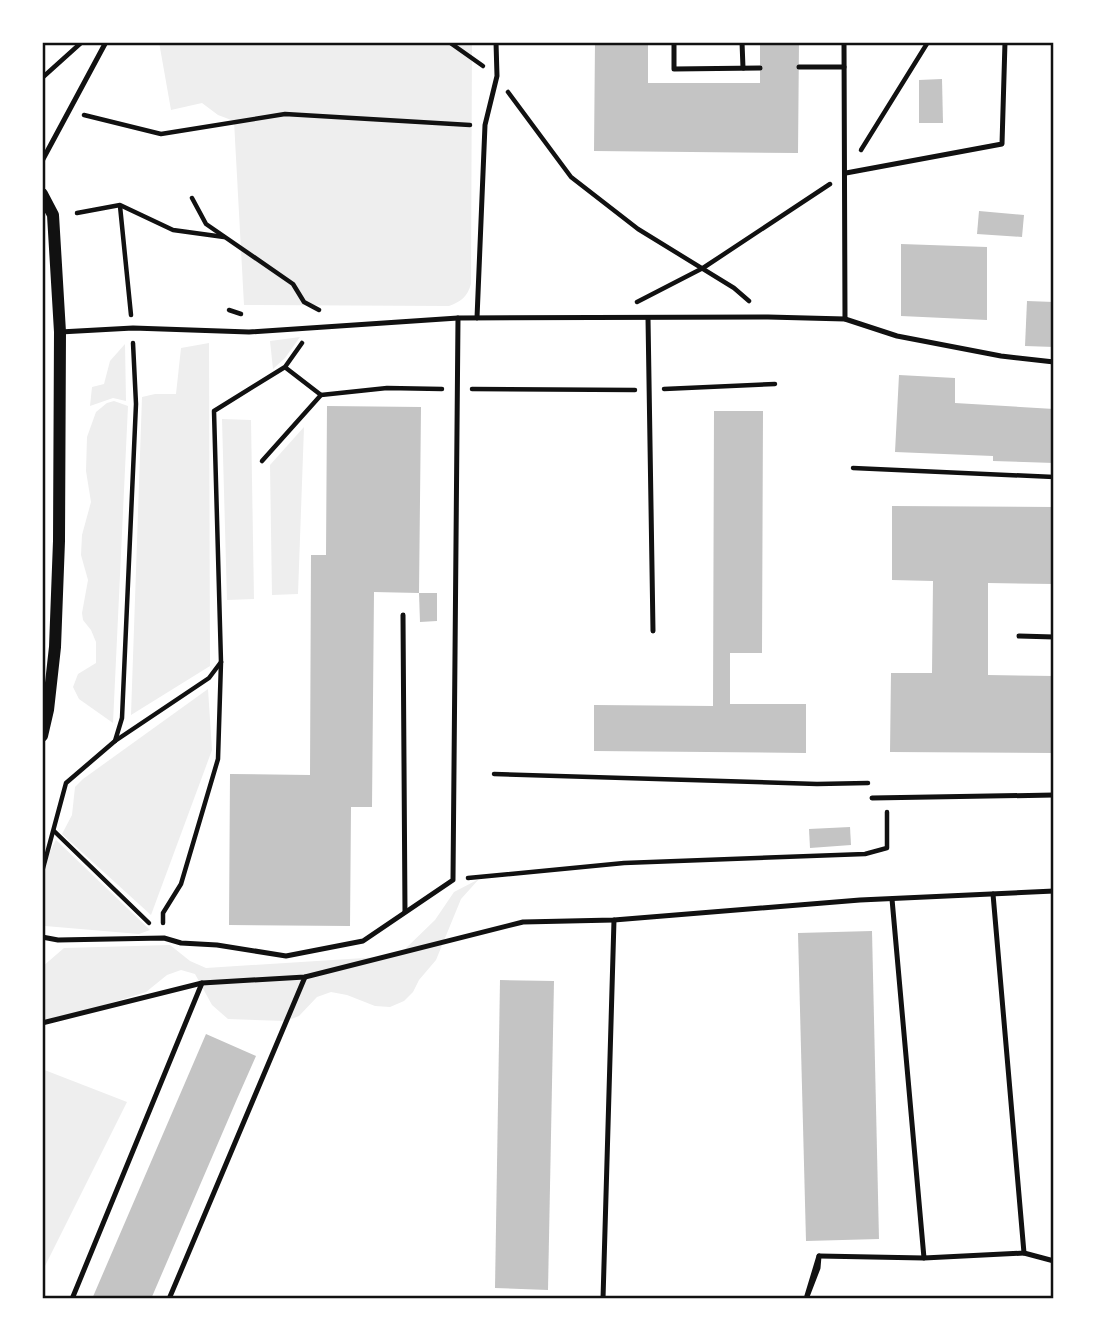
<svg xmlns="http://www.w3.org/2000/svg" width="1096" height="1341" viewBox="0 0 1096 1341" font-family="'Work Sans',sans-serif">
<style>
.green{fill:#eee}
.building{fill:#c4c4c4}
.lines{fill:none;stroke-linecap:round;stroke-linejoin:round}
.path{stroke:#111;stroke-width:4.5}
.service{stroke:#111;stroke-width:5}
.tertiary{stroke:#111;stroke-width:12}
.neatline{fill:none;stroke:#111;stroke-width:2.5}
</style>
<rect width="100%" height="100%" fill="#fff"/>
<g class="green">
<path d="M 159,42 L 472,42 L 471,284 C 467,297 462,301 449,306 L 244,305 L 234,121 L 218,115 L 202,103 L 171,110 Z"/>
<path d="M 300,337 L 285,358 L 273,369 L 270,341 Z"/>
<path d="M 209,343 L 210,666 L 131,715 L 142,397 L 155,394 L 176,394 L 181,348 Z"/>
<path d="M 125,344 L 126,401 L 113,398 L 90,406 L 92,387 L 104,384 L 110,361 Z"/>
<path d="M 114,401 L 128,406 L 113,723 L 79,699 L 73,687 L 78,674 L 96,663 L 96,642 L 91,630 L 83,620 L 82,613 L 88,580 L 81,555 L 82,535 L 91,502 L 86,471 L 87,437 L 96,412 L 107,403 Z"/>
<path d="M 222,419 L 251,420 L 254,599 L 227,600 Z"/>
<path d="M 304,427 L 298,594 L 272,595 L 270,465 Z"/>
<path d="M 208,689 L 212,750 L 151,915 L 62,834 L 72,815 L 75,787 L 83,779 Z"/>
<path d="M 56,840 L 150,930 L 139,934 L 45,926 L 42,923 C 42,895 41,865 56,840 Z"/>
<path d="M 479,879 L 461,899 L 436,960 L 419,980 L 413,992 L 404,1001 L 390,1007 L 375,1006 L 347,995 L 331,992 L 317,997 L 299,1016 L 286,1021 L 228,1019 L 212,1005 L 195,974 L 181,970 L 167,975 L 146,992 L 82,1012 L 42,1020 L 42,967 L 64,948 L 170,945 L 190,961 L 206,968 L 380,957 L 404,950 L 435,920 L 454,892 Z"/>
<path d="M 42,1069 L 127,1102 L 42,1272 Z"/>
</g>
<g class="building">
<path d="M 595,42 L 648,42 L 648,83 L 760,83 L 760,42 L 799,42 L 798,153 L 594,151 Z"/>
<path d="M 942,79 L 943,123 L 919,123 L 919,80 Z"/>
<path d="M 979,211 L 1024,215 L 1022,237 L 977,234 Z"/>
<path d="M 901,244 L 987,247 L 987,320 L 901,316 Z"/>
<path d="M 1027,301 L 1054,302 L 1054,347 L 1025,346 Z"/>
<path d="M 899,375 L 955,378 L 955,403 L 1054,409 L 1054,463 L 993,461 L 993,456 L 895,452 Z"/>
<path d="M 327,406 L 421,407 L 419,593 L 374,592 L 372,807 L 351,807 L 350,926 L 229,925 L 230,774 L 310,775 L 311,555 L 326,555 Z"/>
<path d="M 714,411 L 763,411 L 762,653 L 730,653 L 730,704 L 806,704 L 806,753 L 594,751 L 594,705 L 713,706 Z"/>
<path d="M 892,506 L 1054,507 L 1054,584 L 988,583 L 988,675 L 1054,676 L 1054,753 L 890,752 L 891,673 L 932,673 L 933,581 L 892,580 Z"/>
<path d="M 419,593 L 437,593 L 437,621 L 420,622 Z"/>
<path d="M 850,827 L 851,845 L 810,848 L 809,829 Z"/>
<path d="M 872,931 L 879,1239 L 806,1241 L 798,933 Z"/>
<path d="M 500,980 L 554,981 L 548,1290 L 495,1288 Z"/>
<path d="M 206,1034 L 256,1056 L 237,1099 L 151,1299 L 92,1299 Z"/>
</g>
<g class="lines">
<g class="path">
<path d="M 449,42 L 483,66"/>
<path d="M 42,78 L 82,42"/>
<path d="M 508,92 L 571,177 L 638,229 L 734,288 L 749,301"/>
<path d="M 84,115 L 161,134 L 285,114 L 470,125"/>
<path d="M 861,150 L 928,42"/>
<path d="M 192,198 L 206,224 L 293,284 L 304,302 L 319,310"/>
<path d="M 120,206 L 131,315"/>
<path d="M 77,213 L 120,205 L 173,230 L 224,237"/>
<path d="M 637,302 L 703,268 L 830,184"/>
<path d="M 229,310 L 241,314"/>
<path d="M 286,368 L 321,395"/>
<path d="M 472,389 L 635,390"/>
<path d="M 664,389 L 775,384"/>
<path d="M 262,461 L 321,395 L 387,388 L 442,389"/>
<path d="M 853,468 L 1054,477"/>
<path d="M 115,741 L 122,718 L 136,404 L 133,343"/>
<path d="M 494,774 L 817,784 L 868,783"/>
<path d="M 54,831 L 149,923"/>
<path d="M 42,872 L 66,783 L 115,741 L 209,678 L 221,662"/>
<path d="M 468,878 L 624,863 L 865,854 L 887,848 L 887,812"/>
<path d="M 163,923 L 163,913 L 181,884 L 218,759 L 221,662 L 214,411 L 285,367 L 302,343"/>
</g>
<g class="service">
<path d="M 674,42 L 674,69 L 760,68"/>
<path d="M 742,42 L 743,68"/>
<path d="M 844,42 L 845,319"/>
<path d="M 799,67 L 844,67"/>
<path d="M 42,161 L 106,42"/>
<path d="M 846,173 L 1002,144 L 1005,42"/>
<path d="M 477,318 L 485,125 L 497,76 L 496,42"/>
<path d="M 648,318 L 653,631"/>
<path d="M 60,332 L 133,328 L 249,332 L 458,318 L 768,317 L 845,319 L 897,336 L 1001,356 L 1054,362"/>
<path d="M 403,615 L 405,912"/>
<path d="M 1019,636 L 1054,637"/>
<path d="M 872,798 L 1054,795"/>
<path d="M 892,899 L 924,1258 L 1024,1253 L 993,894"/>
<path d="M 42,937 L 58,940 L 164,938 L 181,943 L 217,945 L 286,956 L 363,941 L 453,880 L 458,318"/>
<path d="M 42,1023 L 202,983 L 305,977 L 523,922 L 614,920 L 860,900 L 1054,891"/>
<path d="M 1024,1253 L 1054,1261"/>
<path d="M 819,1256 L 924,1258"/>
<path d="M 819,1256 L 818,1268 L 806,1299 Z"/>
<path d="M 72,1299 L 202,983"/>
<path d="M 169,1299 L 305,977"/>
<path d="M 603,1299 L 614,920"/>
</g>
<path class="tertiary" d="M 42,194 L 53,215 L 60,332 L 59,541 L 55,647 L 48,710 L 42,736"/>
</g>
<rect width="1096" height="1341" fill="none" stroke="#ffffff" stroke-width="88"/>
<rect x="44" y="44" width="1008" height="1253" class="neatline"/>
</svg>
